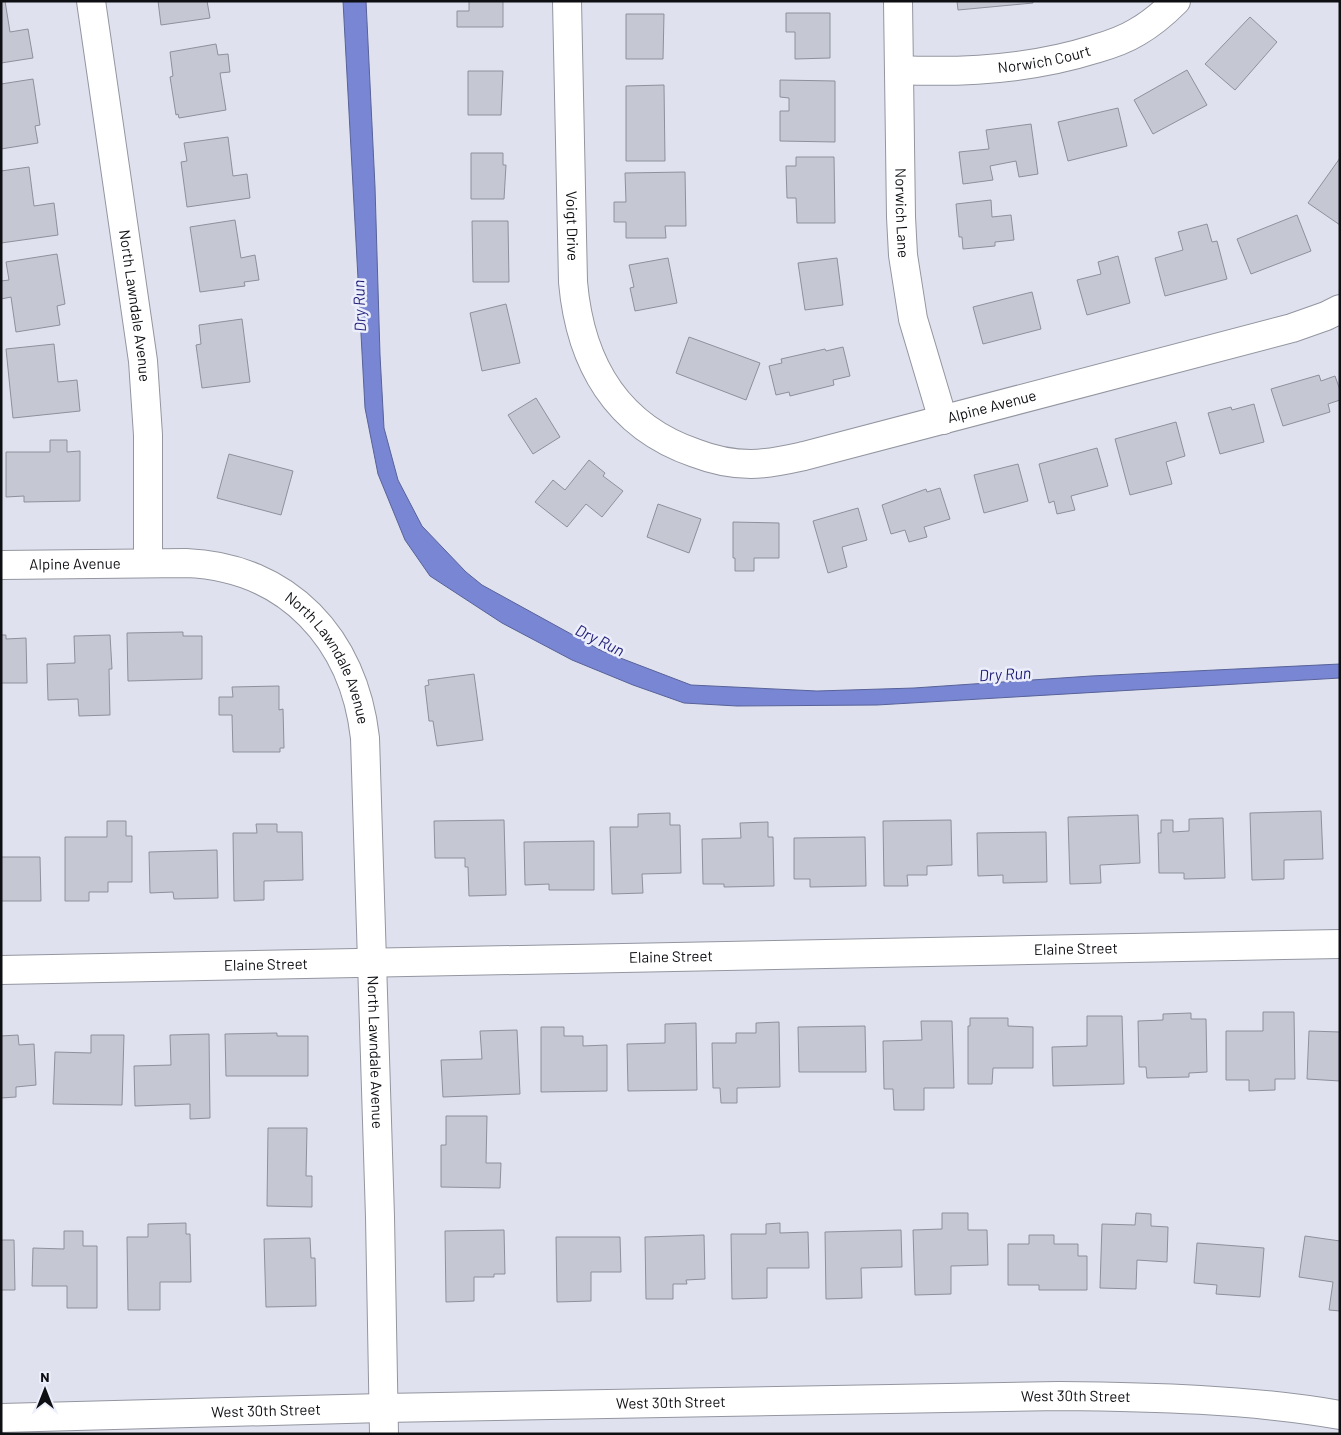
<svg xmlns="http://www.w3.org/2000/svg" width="1341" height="1435" viewBox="0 0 1341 1435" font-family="Barlow,sans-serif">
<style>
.water{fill:#7886d3;stroke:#586299}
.building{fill:#c5c7d3;stroke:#8e919c}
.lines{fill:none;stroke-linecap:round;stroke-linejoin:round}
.minor-casing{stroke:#9396a0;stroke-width:30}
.tertiary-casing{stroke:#9396a0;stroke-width:30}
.minor{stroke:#fff;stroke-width:28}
.tertiary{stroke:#fff;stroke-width:28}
.labels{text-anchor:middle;stroke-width:5;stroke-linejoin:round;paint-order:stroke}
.street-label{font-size:15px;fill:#0e0f13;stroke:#eceffb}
.water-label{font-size:16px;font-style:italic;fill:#1f1c76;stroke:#eceffb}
</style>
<rect width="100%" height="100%" fill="#dfe2ee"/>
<path class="water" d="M 343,1 L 366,1 L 375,187 L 380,355 L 384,428 L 398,480 L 422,526 L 466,572 L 482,585 L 602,651 L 691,685 L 817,691 L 914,688 L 1091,676 L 1340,664 L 1340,678 L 877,705 L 737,706 L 684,703 L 633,685 L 572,660 L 502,623 L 430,576 L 405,540 L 378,474 L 365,408 Z"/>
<g class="building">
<path d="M 1,1 L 5,1 L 10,32 L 28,29 L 33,58 L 1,63 Z"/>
<path d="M 158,1 L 207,1 L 210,18 L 161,25 Z"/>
<path d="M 469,1 L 503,1 L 503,27 L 457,27 L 457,11 L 469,11 Z"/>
<path d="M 957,1 L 1033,1 L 1033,3 L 958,10 Z"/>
<path d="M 786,13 L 830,13 L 830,58 L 795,59 L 795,32 L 786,32 Z"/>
<path d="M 626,14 L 664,14 L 663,59 L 626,59 Z"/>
<path d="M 1250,17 L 1277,42 L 1235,90 L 1205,64 Z"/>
<path d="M 216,44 L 218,55 L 228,54 L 230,72 L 220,73 L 226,110 L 179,118 L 178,114 L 176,115 L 170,77 L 173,76 L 170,52 Z"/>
<path d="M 1187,70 L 1207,105 L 1153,134 L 1134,100 Z"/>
<path d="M 468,71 L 503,71 L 501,115 L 468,115 Z"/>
<path d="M 33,79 L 40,125 L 35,126 L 38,143 L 1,149 L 1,84 Z"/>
<path d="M 780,80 L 835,81 L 835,142 L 780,141 L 780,111 L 789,111 L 789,98 L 780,97 Z"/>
<path d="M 664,85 L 665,161 L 626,161 L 626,86 Z"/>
<path d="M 1118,108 L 1127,146 L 1068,161 L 1058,122 Z"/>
<path d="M 1031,124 L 1038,174 L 1019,177 L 1016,161 L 990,166 L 993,180 L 963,184 L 959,152 L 989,149 L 986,130 Z"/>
<path d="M 228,137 L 233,176 L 247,174 L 250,198 L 187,207 L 181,162 L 187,161 L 184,143 Z"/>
<path d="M 471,153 L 503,153 L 503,165 L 506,165 L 504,199 L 471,199 Z"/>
<path d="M 796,157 L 834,157 L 835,223 L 797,223 L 796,198 L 787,198 L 786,166 L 796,166 Z"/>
<path d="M 1340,158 L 1340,225 L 1308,203 Z"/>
<path d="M 29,167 L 34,206 L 54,203 L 58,235 L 1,243 L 1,171 Z"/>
<path d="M 685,172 L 686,226 L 665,226 L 666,238 L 626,238 L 626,222 L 614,222 L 614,202 L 626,202 L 625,173 Z"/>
<path d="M 991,200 L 992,217 L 1011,215 L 1014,240 L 995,242 L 995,246 L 963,249 L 962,237 L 959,237 L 956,204 Z"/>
<path d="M 1297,215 L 1311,251 L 1251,274 L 1237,239 Z"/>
<path d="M 235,220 L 241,258 L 255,255 L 259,280 L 244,282 L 245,286 L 200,292 L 190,227 Z"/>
<path d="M 472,221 L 508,221 L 509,282 L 473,282 Z"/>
<path d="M 1207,224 L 1212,242 L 1217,241 L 1227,279 L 1165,296 L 1155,258 L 1183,250 L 1178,232 Z"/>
<path d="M 57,254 L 65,304 L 57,306 L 60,325 L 16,332 L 11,297 L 1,299 L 1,281 L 9,280 L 6,262 Z"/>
<path d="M 1118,256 L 1130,303 L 1087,315 L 1077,280 L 1101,274 L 1098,262 Z"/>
<path d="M 668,258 L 677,303 L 635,311 L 630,288 L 634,287 L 629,265 Z"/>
<path d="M 837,258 L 843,305 L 805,310 L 798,263 Z"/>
<path d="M 1032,292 L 1041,329 L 983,344 L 973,307 Z"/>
<path d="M 506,304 L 520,363 L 482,371 L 470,313 Z"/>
<path d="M 242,319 L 250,382 L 202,388 L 196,345 L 201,344 L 199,325 Z"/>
<path d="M 689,337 L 760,363 L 746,400 L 676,373 Z"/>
<path d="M 54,344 L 58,382 L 77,380 L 80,411 L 13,418 L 6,349 Z"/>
<path d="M 843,347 L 850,376 L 833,380 L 834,385 L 790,396 L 789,392 L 776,395 L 769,366 L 782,363 L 781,359 L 825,349 L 826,351 Z"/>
<path d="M 1319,375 L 1321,381 L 1335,376 L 1340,390 L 1340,400 L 1328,404 L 1330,412 L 1283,426 L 1271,389 Z"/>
<path d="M 536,398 L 560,437 L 533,454 L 508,415 Z"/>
<path d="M 1254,404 L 1264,442 L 1220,454 L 1208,413 L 1231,407 L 1232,410 Z"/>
<path d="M 1176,422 L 1185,456 L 1166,462 L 1172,484 L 1130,495 L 1115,439 Z"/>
<path d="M 50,440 L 67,440 L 67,452 L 80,451 L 80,501 L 24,502 L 24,496 L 6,497 L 6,452 L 50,452 Z"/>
<path d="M 1097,448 L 1108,486 L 1071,496 L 1075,510 L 1057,514 L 1054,501 L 1049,503 L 1039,464 Z"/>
<path d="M 229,454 L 293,471 L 281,515 L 217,498 Z"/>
<path d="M 589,460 L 605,473 L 603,476 L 623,491 L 602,517 L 586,504 L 567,527 L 535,502 L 553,480 L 565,490 Z"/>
<path d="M 1018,464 L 1028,501 L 984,513 L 974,475 Z"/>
<path d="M 940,488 L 950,519 L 924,527 L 927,537 L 909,542 L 905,530 L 891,534 L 882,505 L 926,489 L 927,492 Z"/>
<path d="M 658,504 L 701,519 L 689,553 L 647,537 Z"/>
<path d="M 858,508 L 867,540 L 842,547 L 847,567 L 828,573 L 813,521 Z"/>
<path d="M 733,522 L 779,523 L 779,558 L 754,558 L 754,571 L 735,571 L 735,558 L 733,558 Z"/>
<path d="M 183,632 L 183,636 L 202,636 L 202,679 L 128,681 L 127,633 Z"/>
<path d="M 1,635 L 6,635 L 6,639 L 26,638 L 27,683 L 1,683 Z"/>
<path d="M 110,635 L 112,669 L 109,669 L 110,715 L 79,716 L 78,699 L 48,700 L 47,664 L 75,663 L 74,636 Z"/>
<path d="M 474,674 L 483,740 L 437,746 L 433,721 L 429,721 L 425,686 L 429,685 L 428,680 Z"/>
<path d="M 279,686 L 279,710 L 283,709 L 284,748 L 280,748 L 280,752 L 233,752 L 232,715 L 219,715 L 219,697 L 233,697 L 232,687 Z"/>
<path d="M 1321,811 L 1323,859 L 1284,860 L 1284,879 L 1252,880 L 1250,813 Z"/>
<path d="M 670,813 L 670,825 L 680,825 L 681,873 L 642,874 L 643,893 L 612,894 L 610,827 L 638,827 L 638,814 Z"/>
<path d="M 1138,815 L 1140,863 L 1100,865 L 1101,883 L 1070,884 L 1068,817 Z"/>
<path d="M 1223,818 L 1225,878 L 1184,879 L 1184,873 L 1159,873 L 1158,833 L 1161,833 L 1161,820 L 1173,820 L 1173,832 L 1189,831 L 1189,819 Z"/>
<path d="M 504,820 L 506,895 L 469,896 L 468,867 L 465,867 L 465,858 L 435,858 L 434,821 Z"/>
<path d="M 951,820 L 952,865 L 927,866 L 927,875 L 907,875 L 908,886 L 884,886 L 883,821 Z"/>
<path d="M 107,821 L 126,821 L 126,836 L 132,836 L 132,882 L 108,882 L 108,892 L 89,892 L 89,901 L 65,901 L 65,837 L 107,837 Z"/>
<path d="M 768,822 L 768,837 L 773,837 L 774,886 L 724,887 L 724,884 L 703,884 L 702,839 L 741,838 L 740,823 Z"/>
<path d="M 256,824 L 277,824 L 277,832 L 302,832 L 303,880 L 264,881 L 264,900 L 234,901 L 233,833 L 257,833 Z"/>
<path d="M 1046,832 L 1047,882 L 1003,883 L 1003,875 L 978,876 L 977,833 Z"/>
<path d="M 865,837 L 866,886 L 810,887 L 810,879 L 794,879 L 794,838 Z"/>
<path d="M 594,841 L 594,890 L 549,890 L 549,884 L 525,885 L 524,842 Z"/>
<path d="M 217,850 L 218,898 L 174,899 L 173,892 L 150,893 L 149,852 Z"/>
<path d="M 1,857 L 40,857 L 41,901 L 1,901 Z"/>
<path d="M 1263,1012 L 1294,1012 L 1295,1079 L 1275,1079 L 1275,1090 L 1249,1091 L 1249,1080 L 1226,1080 L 1226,1031 L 1263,1031 Z"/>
<path d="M 1191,1013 L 1191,1019 L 1206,1019 L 1207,1072 L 1189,1073 L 1189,1077 L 1147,1078 L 1146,1067 L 1139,1067 L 1138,1021 L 1163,1020 L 1163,1014 Z"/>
<path d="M 1087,1016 L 1122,1016 L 1124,1084 L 1053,1086 L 1052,1047 L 1087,1046 Z"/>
<path d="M 970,1018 L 1008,1018 L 1008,1026 L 1033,1027 L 1033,1068 L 993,1068 L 992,1084 L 968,1084 L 968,1026 L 970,1026 Z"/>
<path d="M 921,1021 L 952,1021 L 954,1088 L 924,1088 L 924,1110 L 894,1110 L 893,1089 L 884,1089 L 883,1041 L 922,1040 Z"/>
<path d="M 779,1022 L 780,1087 L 737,1088 L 737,1103 L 721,1103 L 720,1088 L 713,1088 L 712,1043 L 736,1043 L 736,1033 L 756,1033 L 756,1023 Z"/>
<path d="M 696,1023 L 697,1090 L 628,1091 L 627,1044 L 665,1043 L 665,1024 Z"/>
<path d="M 865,1026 L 866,1072 L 799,1072 L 798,1027 Z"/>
<path d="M 541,1027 L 564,1027 L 564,1036 L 583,1036 L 583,1046 L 607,1045 L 607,1091 L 541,1092 Z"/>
<path d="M 517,1030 L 520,1094 L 443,1097 L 441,1060 L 482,1059 L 480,1031 Z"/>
<path d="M 1309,1031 L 1340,1032 L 1340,1081 L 1307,1079 Z"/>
<path d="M 277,1033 L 277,1036 L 308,1036 L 308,1076 L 226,1076 L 225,1034 Z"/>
<path d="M 209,1034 L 210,1118 L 190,1119 L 190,1104 L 135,1106 L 134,1066 L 171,1065 L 170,1035 Z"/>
<path d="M 18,1035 L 19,1045 L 34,1044 L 36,1085 L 16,1087 L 16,1097 L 1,1098 L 1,1036 Z"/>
<path d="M 91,1035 L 124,1035 L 122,1105 L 53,1104 L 55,1052 L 91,1053 Z"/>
<path d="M 446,1116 L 487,1116 L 486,1163 L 501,1163 L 500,1188 L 441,1187 L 441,1145 L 446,1145 Z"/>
<path d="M 268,1128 L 307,1128 L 306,1176 L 312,1176 L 312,1207 L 267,1206 Z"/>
<path d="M 942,1213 L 968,1213 L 968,1230 L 987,1230 L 988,1265 L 951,1266 L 951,1294 L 915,1295 L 913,1230 L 942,1229 Z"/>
<path d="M 1136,1213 L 1151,1214 L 1151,1226 L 1168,1227 L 1167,1262 L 1137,1260 L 1136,1289 L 1100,1288 L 1102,1224 L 1135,1225 Z"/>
<path d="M 186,1223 L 186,1234 L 190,1234 L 191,1282 L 160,1282 L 160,1310 L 128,1310 L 127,1237 L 148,1237 L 148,1224 Z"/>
<path d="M 780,1223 L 780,1233 L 808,1232 L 809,1268 L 767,1268 L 767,1298 L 732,1299 L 731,1234 L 766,1234 L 766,1224 Z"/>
<path d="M 504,1230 L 505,1274 L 494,1274 L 494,1277 L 474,1277 L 474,1301 L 446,1302 L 445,1231 Z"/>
<path d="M 901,1230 L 902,1267 L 861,1268 L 862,1298 L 826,1299 L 825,1232 Z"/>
<path d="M 64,1231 L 83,1231 L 83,1246 L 97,1246 L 97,1308 L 67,1308 L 67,1286 L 32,1286 L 33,1248 L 64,1249 Z"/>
<path d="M 704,1235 L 705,1279 L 686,1280 L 687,1284 L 673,1284 L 673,1299 L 646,1299 L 645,1237 Z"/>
<path d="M 1029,1235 L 1054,1235 L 1054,1244 L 1078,1244 L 1078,1256 L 1087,1256 L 1087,1290 L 1039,1290 L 1039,1285 L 1008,1285 L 1008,1244 L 1029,1244 Z"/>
<path d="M 1305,1236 L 1340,1241 L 1340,1311 L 1329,1310 L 1333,1282 L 1299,1277 Z"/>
<path d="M 556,1237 L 620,1237 L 621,1272 L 591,1272 L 591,1301 L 557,1302 Z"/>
<path d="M 310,1238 L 311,1258 L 315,1258 L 316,1306 L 266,1307 L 264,1239 Z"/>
<path d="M 1,1240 L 14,1240 L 15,1290 L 1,1290 Z"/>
<path d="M 1197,1243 L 1264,1248 L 1260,1297 L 1216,1294 L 1217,1285 L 1194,1283 Z"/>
</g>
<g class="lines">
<defs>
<g id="minor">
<path id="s1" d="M 91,1 L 143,361 L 148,435 L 148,563"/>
<path id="s2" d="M 567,1 L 573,282 C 580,362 616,426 695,453 C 713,460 732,464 751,464 C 769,464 786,460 804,456 L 1292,328 L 1326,316 L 1340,309"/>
<path id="s3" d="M 898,1 L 901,217 L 903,255 L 913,319 L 943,420"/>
<path id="s4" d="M 899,70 C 964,73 1032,69 1095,49 C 1109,45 1124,40 1137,32 C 1151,24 1164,13 1176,1"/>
<path id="s5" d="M 1,565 L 186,563 C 288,567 354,639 365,738 L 380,1217 L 384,1434"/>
<path id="s6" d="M 1,970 L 1340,944"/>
</g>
<g id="tertiary">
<path id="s7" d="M 1,1418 L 383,1408 L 1059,1396 C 1153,1397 1247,1399 1340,1415"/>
</g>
</defs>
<use href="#minor" class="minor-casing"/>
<use href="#tertiary" class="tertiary-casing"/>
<use href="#minor" class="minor"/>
<use href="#tertiary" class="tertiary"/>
</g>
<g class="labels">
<g class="street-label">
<text dy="5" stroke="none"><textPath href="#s4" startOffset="146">Norwich Court</textPath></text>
<text dy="5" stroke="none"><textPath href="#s3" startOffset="212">Norwich Lane</textPath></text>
<text dy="5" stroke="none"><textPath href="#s2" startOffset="225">Voigt Drive</textPath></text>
<text dy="5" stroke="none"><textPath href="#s1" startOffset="308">North Lawndale Avenue</textPath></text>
<text dy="5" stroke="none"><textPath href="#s2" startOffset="810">Alpine Avenue</textPath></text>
<text dy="5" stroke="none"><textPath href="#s5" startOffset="74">Alpine Avenue</textPath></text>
<text dy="5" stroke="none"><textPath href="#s5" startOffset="369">North Lawndale Avenue</textPath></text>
<text dy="5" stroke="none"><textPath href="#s6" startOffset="1075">Elaine Street</textPath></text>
<text dy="5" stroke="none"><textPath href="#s6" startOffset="670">Elaine Street</textPath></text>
<text dy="5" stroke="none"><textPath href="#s6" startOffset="265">Elaine Street</textPath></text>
<text dy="5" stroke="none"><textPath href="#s5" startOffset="774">North Lawndale Avenue</textPath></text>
<text dy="5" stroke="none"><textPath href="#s7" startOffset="1075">West 30th Street</textPath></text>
<text dy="5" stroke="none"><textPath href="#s7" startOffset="670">West 30th Street</textPath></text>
<text dy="5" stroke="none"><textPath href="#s7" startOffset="265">West 30th Street</textPath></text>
</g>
<g class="water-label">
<text transform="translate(359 306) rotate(-92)" y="6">Dry Run</text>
<text transform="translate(600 640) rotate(26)" y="6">Dry Run</text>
<text transform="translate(1005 674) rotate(-3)" y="6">Dry Run</text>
</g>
</g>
<rect width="1341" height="1435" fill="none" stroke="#0e0f13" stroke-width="5"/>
<g transform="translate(45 1390)" stroke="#eceffb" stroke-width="4" paint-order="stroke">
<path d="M0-4L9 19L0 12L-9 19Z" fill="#0e0f13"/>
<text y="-8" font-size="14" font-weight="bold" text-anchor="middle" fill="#0e0f13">N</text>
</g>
</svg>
